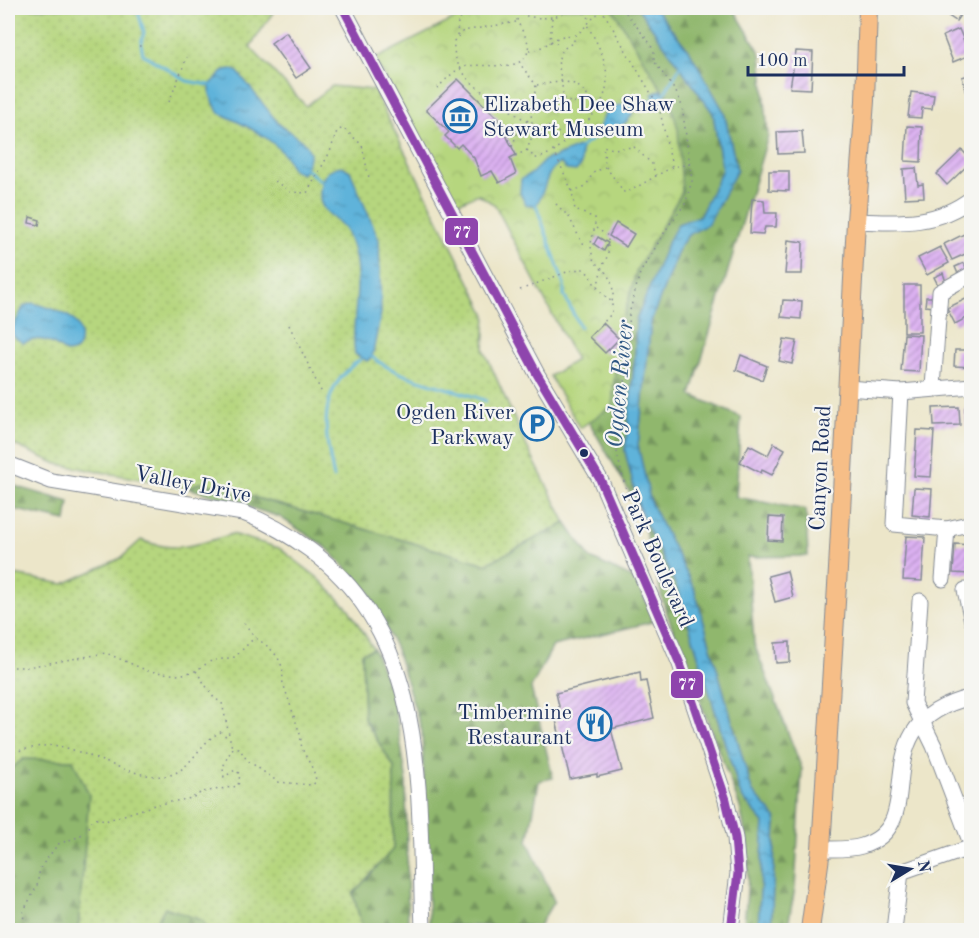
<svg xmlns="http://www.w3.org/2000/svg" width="979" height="938" viewBox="0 0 979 938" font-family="'Old Standard TT',serif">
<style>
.grass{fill:url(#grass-dots);stroke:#68826e;stroke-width:1.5}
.forest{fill:url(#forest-firs);stroke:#567366;stroke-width:1.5}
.park{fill:url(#park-crowns);stroke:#68826e;stroke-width:1.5}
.water{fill:url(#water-ripples);stroke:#3c719c;stroke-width:1.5}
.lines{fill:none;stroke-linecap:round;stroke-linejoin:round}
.stream{stroke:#5eb3da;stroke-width:3}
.building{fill:url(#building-hatch)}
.minor-casing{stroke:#848a94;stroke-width:17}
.major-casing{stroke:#848a94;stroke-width:20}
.path{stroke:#848a94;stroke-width:1.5;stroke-dasharray:1.5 4.5;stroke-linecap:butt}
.minor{stroke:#fff;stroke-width:15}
.major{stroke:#f6be87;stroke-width:18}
.bus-1-casing{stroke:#f6f6f2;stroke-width:14}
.bus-1{stroke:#8e44ad;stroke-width:9}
.bus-dot{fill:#1b2f5e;stroke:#f6f6f2;stroke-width:2}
.labels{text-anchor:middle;stroke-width:4.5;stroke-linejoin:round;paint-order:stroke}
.poi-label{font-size:22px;fill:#1b2f5e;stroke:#f6f6f2;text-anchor:end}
.street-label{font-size:22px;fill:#1b2f5e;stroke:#f6f6f2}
.water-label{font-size:24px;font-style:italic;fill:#2f5783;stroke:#f6f6f2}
.line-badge{stroke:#f6f6f2;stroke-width:2}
.badge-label{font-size:16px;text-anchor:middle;font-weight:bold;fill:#fff}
</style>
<defs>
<pattern id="grass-dots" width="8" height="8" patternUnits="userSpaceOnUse" patternTransform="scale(1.5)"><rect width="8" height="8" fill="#b6d67e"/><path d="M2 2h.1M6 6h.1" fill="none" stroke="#9cb86f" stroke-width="1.8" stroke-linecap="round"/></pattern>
<pattern id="forest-firs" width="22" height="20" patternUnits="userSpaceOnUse" patternTransform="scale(1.5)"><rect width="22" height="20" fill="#90b76d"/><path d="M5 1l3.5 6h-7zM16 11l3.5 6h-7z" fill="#75955d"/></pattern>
<pattern id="park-crowns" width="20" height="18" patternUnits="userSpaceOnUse" patternTransform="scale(1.5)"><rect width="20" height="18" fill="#b6d67e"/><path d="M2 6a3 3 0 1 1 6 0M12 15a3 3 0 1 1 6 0" fill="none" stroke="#9cb86f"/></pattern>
<pattern id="water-ripples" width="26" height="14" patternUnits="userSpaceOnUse" patternTransform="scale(1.5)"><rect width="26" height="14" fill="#5eb3da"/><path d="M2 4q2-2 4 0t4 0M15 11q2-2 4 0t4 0" fill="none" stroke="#4d92b4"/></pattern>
<pattern id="building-hatch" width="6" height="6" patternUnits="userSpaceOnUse" patternTransform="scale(1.5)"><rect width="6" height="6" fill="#dcb1f1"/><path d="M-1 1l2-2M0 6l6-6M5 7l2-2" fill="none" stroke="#b290c6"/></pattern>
</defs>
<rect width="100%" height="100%" fill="#f6f6f2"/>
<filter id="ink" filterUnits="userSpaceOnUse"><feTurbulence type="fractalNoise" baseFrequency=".0167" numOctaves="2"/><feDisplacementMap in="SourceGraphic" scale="12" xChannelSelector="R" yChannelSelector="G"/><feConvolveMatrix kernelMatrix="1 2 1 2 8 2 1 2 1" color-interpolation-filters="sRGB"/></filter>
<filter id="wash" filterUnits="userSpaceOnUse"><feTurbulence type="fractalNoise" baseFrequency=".008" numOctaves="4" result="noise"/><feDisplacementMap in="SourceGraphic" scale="24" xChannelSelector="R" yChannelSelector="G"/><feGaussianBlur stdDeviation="1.35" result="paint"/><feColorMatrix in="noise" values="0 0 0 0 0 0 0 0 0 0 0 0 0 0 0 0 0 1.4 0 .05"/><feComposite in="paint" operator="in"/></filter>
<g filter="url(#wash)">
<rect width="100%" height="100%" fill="#ece6c9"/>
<g class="grass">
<path d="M 8,8 L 276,8 L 250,47 L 306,106 L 332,86 L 374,90 L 486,315 L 484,350 L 525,443 L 566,523 L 486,564 L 201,483 L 189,488 L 57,464 L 8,442 Z"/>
<path d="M 232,534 L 279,548 L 317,577 L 348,608 L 374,649 L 362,653 L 364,719 L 394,767 L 393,850 L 353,894 L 363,930 L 206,930 L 203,921 L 165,908 L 152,930 L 78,930 L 81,884 L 23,759 L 8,772 L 8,574 L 64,584 L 121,558 L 141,540 C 176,554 198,544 232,534 Z"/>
</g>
<g class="forest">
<path d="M 612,8 L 638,8 L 713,113 L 722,170 L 700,216 L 678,224 L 636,320 L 635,357 L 625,451 L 640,511 L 679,592 L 741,796 L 764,823 L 758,930 L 743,930 C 749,885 751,852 740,807 L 664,605 L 640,510 L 589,422 L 612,405 L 615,369 L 623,319 L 637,269 L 682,192 L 671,105 Z"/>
<path d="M 655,8 L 733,8 L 761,54 L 768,136 L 691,395 L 741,417 L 736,497 L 806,510 L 808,556 L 748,557 L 754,644 L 802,769 L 795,888 L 787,930 L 771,930 L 776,818 L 752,791 L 694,588 L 651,504 L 638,446 L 651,321 L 680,246 L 688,235 L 708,224 L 737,170 L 724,112 L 690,52 Z"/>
<path d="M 201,482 L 486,564 L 566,523 L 590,558 L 635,579 L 656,621 L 553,646 L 531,688 L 553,778 L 539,781 L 528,841 L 554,901 L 539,926 L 429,926 L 422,731 L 396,649 L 369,592 L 326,547 L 280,517 L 189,488 Z"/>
<path d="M 8,484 L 69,502 L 66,521 L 8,508 Z"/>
<path d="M 374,649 L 393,696 L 406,777 L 408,930 L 363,930 L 353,894 L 393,849 L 394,767 L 364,719 L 362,653 Z"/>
<path d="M 23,759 L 73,760 L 89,795 L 78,930 L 8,930 L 8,772 Z"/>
<path d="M 165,907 L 203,921 L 206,930 L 152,930 Z"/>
</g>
<path class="park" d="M 476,8 L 612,8 L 671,105 L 678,129 L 682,192 L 637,269 L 623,319 L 615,369 L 612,406 L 580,428 L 550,376 L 576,360 L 495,205 L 478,194 L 451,206 L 375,59 Z"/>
<g class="water">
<path d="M 638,8 L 655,8 L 690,52 L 724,112 L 737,170 L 708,224 L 688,235 L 680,246 L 651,321 L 638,446 L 651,504 L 694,588 L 752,791 L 776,818 L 771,930 L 758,930 L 764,823 L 741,796 L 679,592 L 640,511 L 625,451 L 635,357 L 636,321 L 667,244 L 678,224 L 700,216 L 722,170 L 713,113 Z"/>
<path d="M 232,69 L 238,72 L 278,123 L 306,144 L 310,153 L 306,169 L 302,174 L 292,169 C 281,139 245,126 218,112 L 210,94 L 210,85 L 225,70 Z"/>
<path d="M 661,90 L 667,100 L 659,106 L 652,94 Z"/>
<path d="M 627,104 L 633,108 C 633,123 616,126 608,137 L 597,136 C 602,116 606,106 627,104 Z"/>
<path d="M 578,147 L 581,147 L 581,165 L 576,171 L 567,170 L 560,163 C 545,170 546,192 536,205 L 526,205 L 520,193 L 521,179 L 531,174 L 547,158 L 553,158 Z"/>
<path d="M 342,166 L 350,171 L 379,240 L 381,313 L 372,357 L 367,361 L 355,354 C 350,322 363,287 354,252 C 353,245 349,237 346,231 C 338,217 319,213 320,195 C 320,178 326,168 342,166 Z"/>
<path d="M 33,303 C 52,309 84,314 80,342 C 79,350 74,352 67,353 C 51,342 43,335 23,343 L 13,336 L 12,329 L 24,306 Z"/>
</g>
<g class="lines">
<g class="stream">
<path d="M 137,8 L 144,32 L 141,44 L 143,54 L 187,81 L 210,85"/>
<path d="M 664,94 L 683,62"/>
<path d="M 633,108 L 655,99"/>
<path d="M 581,147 L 597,136"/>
<path d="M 306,169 L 321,181"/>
<path d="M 536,205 L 564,284 L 564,295 L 580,327"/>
<path d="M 372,357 C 406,383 448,385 486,401"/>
<path d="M 334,478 C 324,430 316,390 361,359"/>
</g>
</g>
<g id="blocks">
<g class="building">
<path d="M 952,8 L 965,8 L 956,21 L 947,15 Z"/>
<path d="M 959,29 L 970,55 L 953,62 L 943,36 Z"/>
<path d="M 286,32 L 311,68 L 296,78 L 271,43 Z"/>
<path d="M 796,51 L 813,52 L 811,89 L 790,88 Z"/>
<path d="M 972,74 L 972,99 L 969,100 L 962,77 Z"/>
<path d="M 458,79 L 499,120 L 491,127 L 502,127 L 516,155 L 510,158 L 516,174 L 499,183 L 492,171 L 481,176 L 474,158 L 461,144 L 457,148 L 445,136 L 449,132 L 426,110 Z"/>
<path d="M 911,92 L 934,95 L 932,109 L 922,108 L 921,118 L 908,117 Z"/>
<path d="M 907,126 L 922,127 L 921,162 L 905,161 Z"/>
<path d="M 802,131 L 804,153 L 778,154 L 777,132 Z"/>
<path d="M 962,150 L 972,161 L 947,185 L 937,174 Z"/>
<path d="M 916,168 L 918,185 L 923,184 L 924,197 L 905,198 L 903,169 Z"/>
<path d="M 769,171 L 789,171 L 789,191 L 769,190 Z"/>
<path d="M 752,199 L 764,200 L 765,213 L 777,213 L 776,227 L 765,227 L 763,234 L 750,233 Z"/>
<path d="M 30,217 L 40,220 L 39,225 L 29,223 Z"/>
<path d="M 616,223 L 634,234 L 626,247 L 609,236 Z"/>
<path d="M 968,232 L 972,251 L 952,260 L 944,244 Z"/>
<path d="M 598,237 L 608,243 L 604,251 L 594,244 Z"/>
<path d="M 788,240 L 803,242 L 802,274 L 785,274 Z"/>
<path d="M 940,247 L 949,263 L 927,275 L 918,258 Z"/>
<path d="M 964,263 L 968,272 L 959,276 L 955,267 Z"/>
<path d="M 943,273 L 946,282 L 938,285 L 934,277 Z"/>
<rect x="904" y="285" width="16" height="47"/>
<path d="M 972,296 L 972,315 L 955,324 L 947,308 Z"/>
<path d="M 926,297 L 935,297 L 935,307 L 925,306 Z"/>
<path d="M 783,300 L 802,301 L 801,319 L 781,317 Z"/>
<path d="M 603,323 L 619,339 L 605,353 L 589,337 Z"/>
<path d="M 904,334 L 921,335 L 919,372 L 901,371 Z"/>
<path d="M 784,339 L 797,341 L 792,364 L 779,361 Z"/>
<path d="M 955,350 L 972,350 L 972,367 L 954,366 Z"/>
<path d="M 741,355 L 767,366 L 762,380 L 736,370 Z"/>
<path d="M 959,407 L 960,425 L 934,426 L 933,408 Z"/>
<path d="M 965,408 L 972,408 L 972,427 L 966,427 Z"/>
<path d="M 917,430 L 934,431 L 931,477 L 914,476 Z"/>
<path d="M 774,443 L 785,449 L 772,475 L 762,470 L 761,473 L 740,462 L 749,445 L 768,455 Z"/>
<path d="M 914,488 L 932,489 L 930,517 L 912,515 Z"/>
<path d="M 769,517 L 783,518 L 782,541 L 768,540 Z"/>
<path d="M 906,536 L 925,537 L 922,581 L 903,580 Z"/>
<path d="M 955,544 L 972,545 L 970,574 L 953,573 Z"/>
<path d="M 787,571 L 793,597 L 775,602 L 768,576 Z"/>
<path d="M 790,642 L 790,662 L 776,663 L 775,643 Z"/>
<path d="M 640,672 L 641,682 L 646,681 L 654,718 L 611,729 L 622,771 L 597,777 L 597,774 L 570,779 L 555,716 L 561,715 L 556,693 Z"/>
</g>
</g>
</g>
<g filter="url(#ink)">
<use href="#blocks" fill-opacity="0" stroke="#848a94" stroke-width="1.5"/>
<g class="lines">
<defs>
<g id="minor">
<path d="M 343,8 L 537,374 L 600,479 L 680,664 L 726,800 L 735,838 L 738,873 L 731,930"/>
<path d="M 856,221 C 898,223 936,226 972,198"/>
<path d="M 933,387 L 940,292 L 972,274"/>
<path d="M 847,388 L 901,392 L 972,386"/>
<path d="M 901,392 L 894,524 L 947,529 L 972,523"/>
<path d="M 8,464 L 51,481 L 243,513 C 268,522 288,534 310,550 C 431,638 418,797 423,930"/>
<path d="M 943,579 L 947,529"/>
<path d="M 965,590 L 972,621"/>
<path d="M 920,601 L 913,703 L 934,746 L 972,846"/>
<path d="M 821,849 C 835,849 849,850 862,846 C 936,823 856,724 972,697"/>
<path d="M 894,930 L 901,872 L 972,847"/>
</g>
<path id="major" d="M 810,930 L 821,849 L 838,569 L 856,221 L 865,101 L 868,8"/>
</defs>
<use href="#minor" class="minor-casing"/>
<use href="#major" class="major-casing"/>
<g class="path">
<path d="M 510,8 C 524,20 558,22 570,8"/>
<path d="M 580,8 L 589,18"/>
<path d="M 601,8 L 659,107 L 672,166"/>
<path d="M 622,8 L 649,42 L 654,51 L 654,61 L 676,92 L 682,106 L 692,181 L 685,204 L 669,225 L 640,273 L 629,314 L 630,351 L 619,420 L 617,454 L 635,525"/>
<path d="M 552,18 L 550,42 L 557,43"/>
<path d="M 516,22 L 463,31 L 454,41 C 450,84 507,104 534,127 C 551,125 556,126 564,142"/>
<path d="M 457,36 L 458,20 L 483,8"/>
<path d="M 139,46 L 143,46"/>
<path d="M 529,51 C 545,50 557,32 573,36"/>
<path d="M 537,85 C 548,84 566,79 576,85 C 585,90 588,100 598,105"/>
<path d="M 437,88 C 445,81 454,70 463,67 C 482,61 522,75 528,51 C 531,37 516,28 516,12"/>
<path d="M 587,99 L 572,103 L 564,99 L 558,60 L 563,49 L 574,42 L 574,36 C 586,29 590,18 602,11"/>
<path d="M 169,102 L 187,57"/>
<path d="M 490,110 L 499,119 L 516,155"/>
<path d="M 489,111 L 497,103"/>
<path d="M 512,146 L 521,125 L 530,119"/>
<path d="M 527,150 L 535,158 C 547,158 558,147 567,140 C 614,102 618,76 587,25"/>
<path d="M 554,151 L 572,191 L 575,210 L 595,218 C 595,240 587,237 594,262 C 608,271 616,285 612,302"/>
<path d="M 510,159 L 527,150 L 534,131 L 531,118 L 536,85 L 520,64"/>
<path d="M 656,176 L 652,164 L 634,147 L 613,149 L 603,146 L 606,167 L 624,192 L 628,192 L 672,167 L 691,164"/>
<path d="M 275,181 L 290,192 L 307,193 L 330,152 L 337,131 L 343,128 L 362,145 L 369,178"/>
<path d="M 572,191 L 586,186 L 593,173 L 605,167"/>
<path d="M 556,204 L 569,217 L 582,243 L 588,244"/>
<path d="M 596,228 L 608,236 L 608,255 L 602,267 L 597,289"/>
<path d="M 520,290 L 572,270 L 583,269 L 590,275 L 597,289 L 612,302 L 612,313 L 603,323"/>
<path d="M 289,325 L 322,393"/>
<path d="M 244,623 L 256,638"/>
<path d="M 8,667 L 27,667 L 106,653 L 148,671 L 179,675 L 195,671 L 211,661 L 235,657 L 251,641 L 257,639 C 271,647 287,663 282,680 L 301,737 C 299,754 315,764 316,782 L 312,785 L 278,782 L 247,760 L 239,748 L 233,748 C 227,758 221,765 224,777 L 235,770 L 240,774 L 238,786 L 202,792 L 192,798 L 155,805 L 105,821 L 100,818 L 92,820 L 88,830 L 78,837 L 58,844 L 40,868 L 37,886 L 23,912 L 25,930"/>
<path d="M 196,671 L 214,698 L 222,703 L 232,748"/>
<path d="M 8,753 C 20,751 47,743 58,746 C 88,751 143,785 173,774 C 192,767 201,740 221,732 L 228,738"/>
</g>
<use href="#minor" class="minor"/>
<use href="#major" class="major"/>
<defs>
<path id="bus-1" d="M 343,8 L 537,374 L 600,479 L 680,664 L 726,800 L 735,838 L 738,873 L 731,930"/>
</defs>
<use href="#bus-1" class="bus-1-casing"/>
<use href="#bus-1" class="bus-1"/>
</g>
</g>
<defs>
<symbol id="museum-ring" viewBox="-11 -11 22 22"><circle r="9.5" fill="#f6f6f2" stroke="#1f6fb2" stroke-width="1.5"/><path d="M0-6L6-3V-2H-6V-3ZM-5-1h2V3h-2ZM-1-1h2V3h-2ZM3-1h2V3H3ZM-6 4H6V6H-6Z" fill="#1f6fb2"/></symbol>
<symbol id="parking-ring" viewBox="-11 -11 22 22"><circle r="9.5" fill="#f6f6f2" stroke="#1f6fb2" stroke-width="1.5"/><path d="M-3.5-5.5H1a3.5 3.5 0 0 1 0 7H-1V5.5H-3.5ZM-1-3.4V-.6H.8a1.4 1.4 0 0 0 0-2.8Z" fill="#1f6fb2"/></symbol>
<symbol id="restaurant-ring" viewBox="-11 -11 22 22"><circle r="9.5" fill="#f6f6f2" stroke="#1f6fb2" stroke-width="1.5"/><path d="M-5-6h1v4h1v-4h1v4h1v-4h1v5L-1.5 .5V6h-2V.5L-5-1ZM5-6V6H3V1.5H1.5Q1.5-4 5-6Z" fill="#1f6fb2"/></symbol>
</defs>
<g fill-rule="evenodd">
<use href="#museum-ring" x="441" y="97" width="38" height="38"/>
<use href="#parking-ring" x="518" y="405" width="38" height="38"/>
<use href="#restaurant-ring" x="576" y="705" width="38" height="38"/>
</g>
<circle class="bus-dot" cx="584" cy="453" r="5"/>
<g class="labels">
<g class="poi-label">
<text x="483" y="111" text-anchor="start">Elizabeth Dee Shaw<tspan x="483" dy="25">Stewart Museum</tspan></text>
<text x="514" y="419">Ogden River<tspan x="514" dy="25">Parkway</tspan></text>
<text x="572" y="719">Timbermine<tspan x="572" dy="25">Restaurant</tspan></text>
</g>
<g class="street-label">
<text transform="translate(819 468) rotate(-87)" y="8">Canyon Road</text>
<text transform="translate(193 483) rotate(11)" y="8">Valley Drive</text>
<text transform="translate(659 558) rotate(66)" y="8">Park Boulevard</text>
</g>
<g class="water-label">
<text transform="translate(619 384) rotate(-85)" y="8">Ogden River</text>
</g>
</g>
<g class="line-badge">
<rect x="444" y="217" width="35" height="29" rx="6" fill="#8e44ad"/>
<rect x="670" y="670" width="34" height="29" rx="6" fill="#8e44ad"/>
</g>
<g class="badge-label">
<text x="462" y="238">77</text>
<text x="687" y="690">77</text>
</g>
<rect width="979" height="938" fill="none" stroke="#f6f6f2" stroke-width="30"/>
<g transform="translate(910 869) rotate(79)" stroke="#f6f6f2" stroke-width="4.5" paint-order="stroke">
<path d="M0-4.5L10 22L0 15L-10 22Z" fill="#1b2f5e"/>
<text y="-9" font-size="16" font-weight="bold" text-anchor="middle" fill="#1b2f5e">N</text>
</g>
<path d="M748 66v9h156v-9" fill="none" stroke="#1b2f5e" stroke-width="3"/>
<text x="757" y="66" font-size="18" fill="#1b2f5e" stroke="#f6f6f2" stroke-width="4.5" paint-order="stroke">100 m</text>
</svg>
